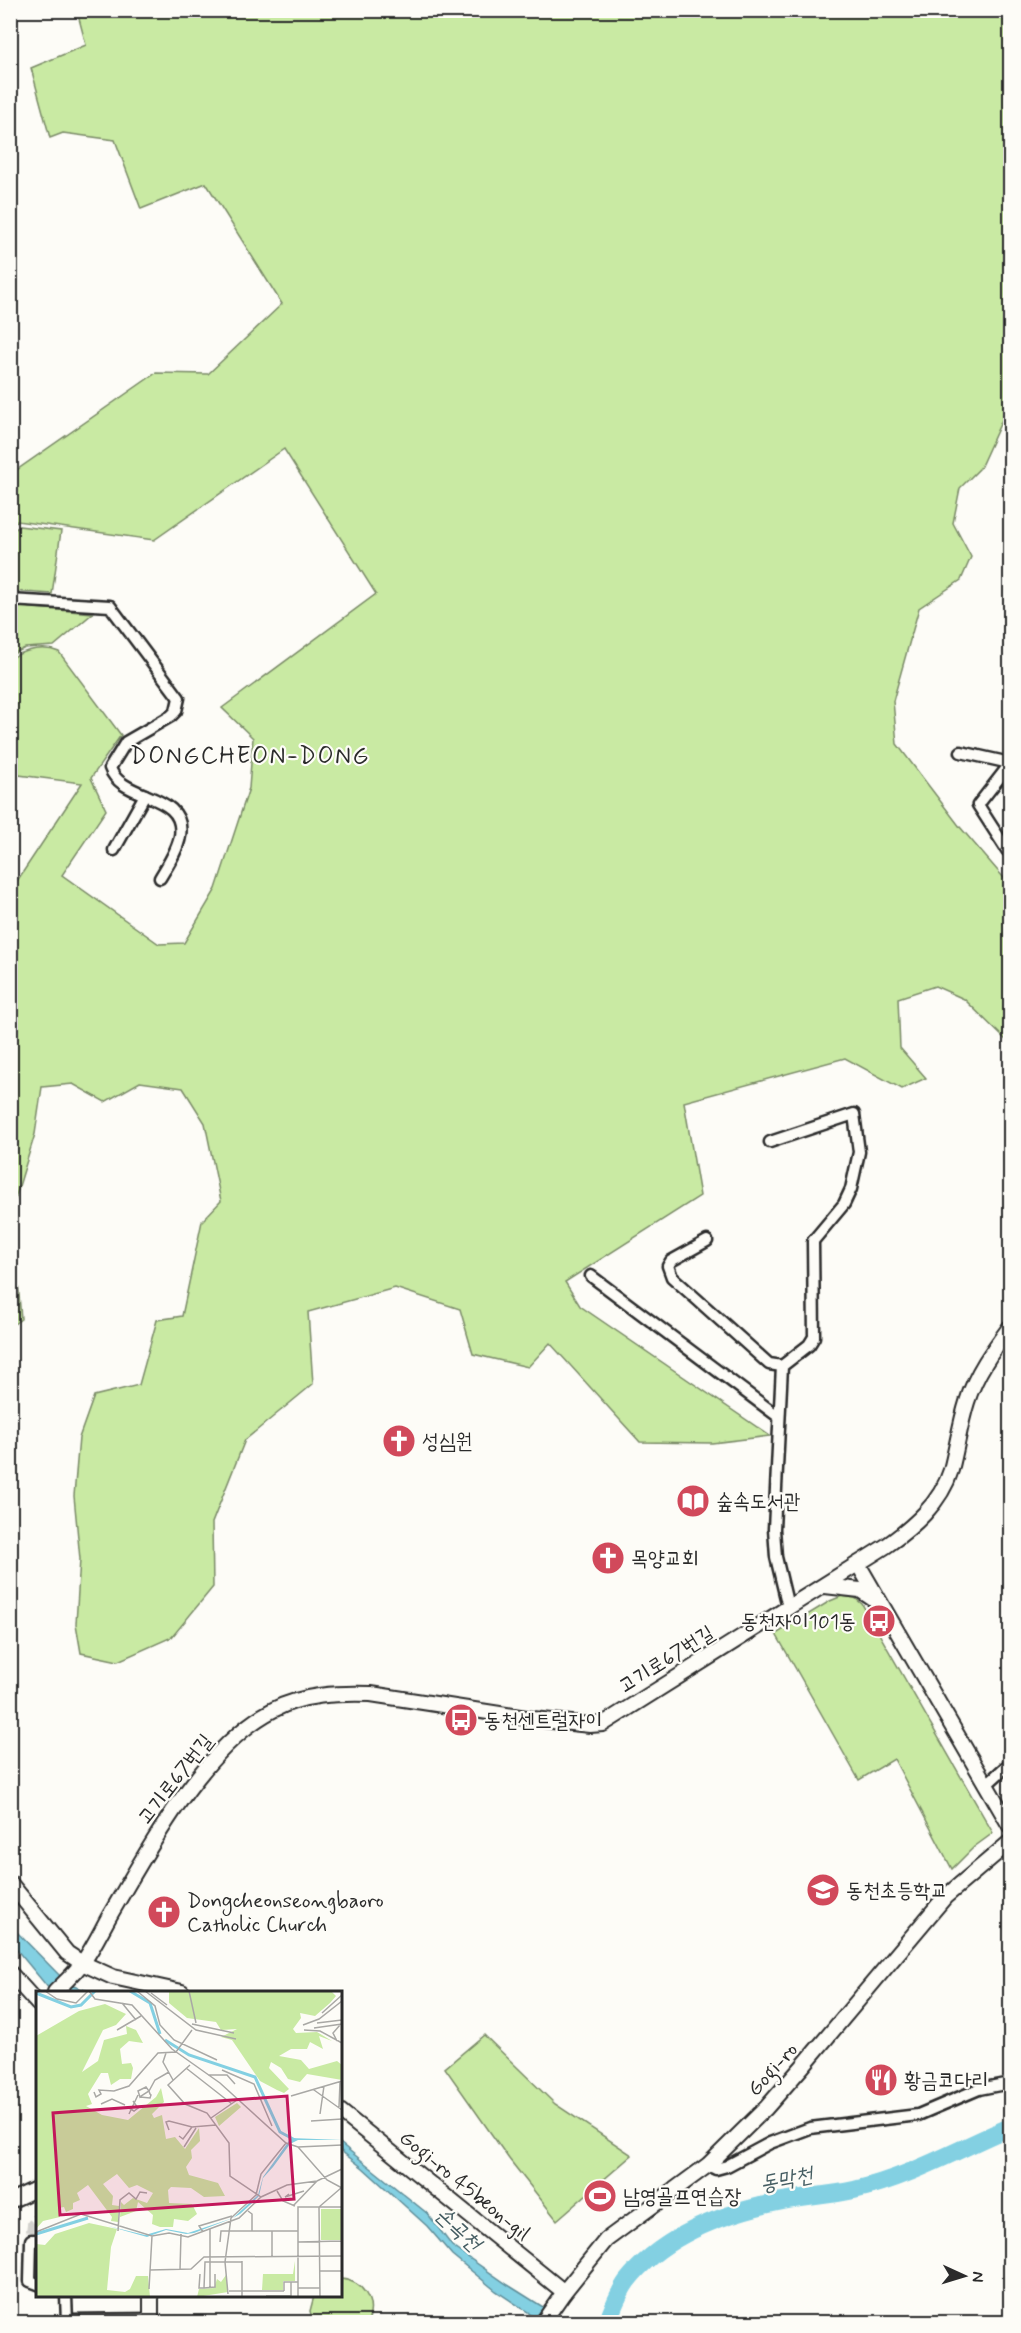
<svg xmlns="http://www.w3.org/2000/svg" width="1021" height="2333" viewBox="0 0 1021 2333" font-family="Mynerve,'Poor Story',sans-serif">
<style>
.green{fill:#c9eaa3;stroke:#7a8a67;stroke-width:1.5}
.water{fill:#83d0e2;stroke:#608e99;stroke-width:1.5}
.lines{fill:none;stroke-linecap:round;stroke-linejoin:round}
.river{stroke:#83d0e2;stroke-width:18}
.minor-tunnel{stroke:#d3d2ce;stroke-width:10;stroke-dasharray:10 5;stroke-linecap:butt}
.minor-casing{stroke:#2b2b2b;stroke-width:15}
.tertiary-casing{stroke:#2b2b2b;stroke-width:18}
.minor{stroke:#fdfcf7;stroke-width:10}
.tertiary{stroke:#fdfcf7;stroke-width:14}
.labels{text-anchor:middle;stroke-width:4.5;stroke-linejoin:round;paint-order:stroke}
.poi-label{font-size:21px;fill:#2b2b2b;stroke:#fdfcf7;text-anchor:start}
.street-label{font-size:21px;fill:#2b2b2b;stroke:#fdfcf7}
.water-label{font-size:22px;font-style:italic;fill:#455d62;stroke:#fdfcf7}
.quarter-label{font-size:24px;letter-spacing:1.5px;fill:#2b2b2b;stroke:#fdfcf7}
.inset-river{fill:none;stroke:#83d0e2;stroke-width:3}
.inset-road{fill:none;stroke:#a9a8a5;stroke-width:1.5}
.view{fill:#c2185b;fill-opacity:0.15;stroke:#c2185b;stroke-width:3}
.inset-edge{fill:none;stroke:#2b2b2b;stroke-width:3}
</style>
<rect width="100%" height="100%" fill="#fdfcf7"/>
<filter id="ink" filterUnits="userSpaceOnUse"><feTurbulence type="fractalNoise" baseFrequency=".0167" numOctaves="2"/><feDisplacementMap in="SourceGraphic" scale="12" xChannelSelector="R" yChannelSelector="G"/><feConvolveMatrix kernelMatrix="1 2 1 2 8 2 1 2 1" color-interpolation-filters="sRGB"/></filter>
<g filter="url(#ink)">
<g class="green">
<path d="M 77,11 L 1010,11 L 1010,402 L 980,468 L 960,488 L 953,523 L 971,557 L 961,580 L 919,608 L 893,701 L 897,744 L 960,827 L 1010,885 L 1010,1044 L 964,999 L 935,986 L 898,998 L 900,1048 L 926,1078 L 902,1089 L 845,1058 L 684,1102 L 700,1196 L 565,1282 L 580,1306 L 770,1436 L 712,1443 L 640,1442 L 550,1343 L 528,1367 L 473,1354 L 460,1309 L 395,1288 L 308,1312 L 313,1384 L 245,1440 L 212,1523 L 213,1587 L 172,1637 L 118,1661 L 81,1653 L 76,1624 L 80,1559 L 74,1496 L 79,1438 L 94,1396 L 139,1385 L 157,1320 L 182,1316 L 202,1221 L 221,1201 L 205,1123 L 183,1088 L 140,1082 L 105,1102 L 73,1084 L 42,1087 L 35,1134 L 12,1209 L 21,1319 L 11,1326 L 11,885 L 15,884 L 82,783 L 11,774 L 11,658 C 26,650 42,645 59,652 L 121,735 L 91,778 L 106,810 L 62,875 L 159,944 L 184,943 L 216,889 L 249,788 L 253,738 L 222,708 L 376,594 L 284,449 L 154,540 L 17,521 L 11,525 L 11,474 L 156,373 L 208,374 L 282,304 L 206,183 L 141,209 L 115,140 L 63,133 L 50,138 L 31,68 L 86,45 Z"/>
<path d="M 19,526 L 61,531 L 52,594 L 11,591 L 11,533 Z"/>
<path d="M 11,606 L 93,613 L 54,646 L 25,648 L 11,655 Z"/>
<path d="M 842,1596 L 855,1598 L 862,1604 L 993,1833 L 974,1847 L 952,1869 L 894,1759 L 859,1780 L 776,1634 L 830,1601 Z"/>
<path d="M 484,2035 L 555,2104 L 632,2155 L 557,2220 L 509,2159 L 445,2068 Z"/>
<path d="M 341,2279 C 363,2281 376,2301 368,2322 L 313,2322 L 310,2311 L 314,2296 L 340,2296 Z"/>
</g>
<g class="water">
<path d="M 10,1925 L 63,1979 L 73,1986 L 91,1992 L 54,1992 L 50,1990 L 11,1943 Z"/>
<path d="M 340,2143 L 428,2214 L 452,2246 L 508,2285 L 567,2322 L 537,2322 L 528,2312 L 496,2291 L 452,2255 L 427,2226 L 363,2168 L 341,2151 Z"/>
</g>
<g class="lines">
<path class="river" d="M 607,2322 C 613,2309 618,2293 627,2281 C 661,2237 719,2215 773,2203 C 799,2197 827,2196 854,2190 C 910,2177 958,2149 1010,2127"/>
<path class="minor-tunnel" d="M 31,2232 L 32,2224 L 38,2216"/>
<defs>
<g id="minor">
<path d="M 10,600 L 110,606 L 179,698 L 176,711 L 171,716 L 126,742 L 110,768 C 121,801 187,792 180,836 C 178,850 167,866 160,878"/>
<path d="M 961,752 L 1010,763"/>
<path d="M 1010,764 L 978,805 L 1007,850 L 1010,852"/>
<path d="M 114,850 L 145,795"/>
<path d="M 770,1142 L 854,1114 L 859,1152 L 851,1189 L 844,1204 L 813,1241 L 814,1337 L 809,1345 L 782,1366 L 774,1529 L 776,1557 L 788,1607"/>
<path d="M 707,1241 L 671,1261 L 668,1266 L 672,1277 L 769,1364 L 782,1366"/>
<path d="M 591,1276 L 779,1417"/>
<path d="M 987,1784 L 1010,1763"/>
<path d="M 708,2165 L 716,2169 L 727,2166 L 770,2143 L 810,2128 L 918,2115 L 979,2089 L 1010,2083"/>
<path d="M 38,2240 L 31,2240 L 30,2281 L 38,2284"/>
<path d="M 66,2296 L 67,2322"/>
<path d="M 68,2320 L 151,2319"/>
</g>
<g id="tertiary">
<path d="M 858,1564 L 1010,1826"/>
<path d="M 825,1586 L 860,1590 L 876,1601"/>
<path d="M 10,1883 L 67,1953 L 82,1963 L 113,1977 L 182,1992"/>
<path d="M 10,1973 L 38,2004"/>
<path d="M 55,1992 C 64,1983 75,1973 83,1962 C 93,1948 101,1931 110,1915 C 149,1849 203,1746 273,1710 C 303,1694 338,1693 371,1694 L 533,1719 L 590,1725 L 603,1724 L 886,1546 C 913,1527 941,1503 951,1470 C 957,1447 960,1424 967,1402 C 976,1373 993,1350 1010,1327"/>
<path d="M 340,2111 L 564,2292"/>
<path d="M 10,2201 L 38,2188"/>
<path d="M 151,2296 L 151,2322"/>
<path d="M 543,2322 L 564,2292 L 606,2240 L 708,2165 L 766,2108 L 802,2067 L 945,1897 L 1010,1842"/>
</g>
</defs>
<use href="#minor" class="minor-casing"/>
<use href="#tertiary" class="tertiary-casing"/>
<use href="#minor" class="minor"/>
<use href="#tertiary" class="tertiary"/>
</g>
</g>
<defs>
<symbol id="church-disc" viewBox="-11 -11 22 22"><circle r="9.5" fill="#d1495b" stroke="#fdfcf7"/><path d="M-1.2-6h2.4v3.5h3.3v2.4h-3.3V6h-2.4V-.1h-3.3v-2.4h3.3Z" fill="#fff"/></symbol>
<symbol id="library-disc" viewBox="-11 -11 22 22"><circle r="9.5" fill="#d1495b" stroke="#fdfcf7"/><path d="M-6-4Q-3-5.5-.7-3.5V5Q-3 3-6 4ZM6-4Q3-5.5 .7-3.5V5Q3 3 6 4Z" fill="#fff"/></symbol>
<symbol id="bus-disc" viewBox="-11 -11 22 22"><circle r="9.5" fill="#d1495b" stroke="#fdfcf7"/><path d="M-5-6H5V4H4V6H2V4H-2V6H-4V4H-5ZM-3.5-4V0h7V-4ZM-3.5 1.2v1.5H-2V1.2ZM2 1.2v1.5H3.5V1.2Z" fill="#fff"/></symbol>
<symbol id="school-disc" viewBox="-11 -11 22 22"><circle r="9.5" fill="#d1495b" stroke="#fdfcf7"/><path d="M0-5L7-2L0 1L-7-2ZM-4 1L0 2.5L4 1V4Q0 6-4 4Z" fill="#fff"/></symbol>
<symbol id="restaurant-disc" viewBox="-11 -11 22 22"><circle r="9.5" fill="#d1495b" stroke="#fdfcf7"/><path d="M-5-6h1v4h1v-4h1v4h1v-4h1v5L-1.5 .5V6h-2V.5L-5-1ZM5-6V6H3V1.5H1.5Q1.5-4 5-6Z" fill="#fff"/></symbol>
<symbol id="stadium-disc" viewBox="-11 -11 22 22"><circle r="9.5" fill="#d1495b" stroke="#fdfcf7"/><path d="M0-5a6.5 5 0 1 0 0 10a6.5 5 0 1 0 0-10ZM-3.5-1.8h7v3.6h-7Z" fill="#fff"/></symbol>
</defs>
<g fill-rule="evenodd">
<use href="#church-disc" x="380" y="1422" width="38" height="38"/>
<use href="#library-disc" x="674" y="1482" width="38" height="38"/>
<use href="#church-disc" x="589" y="1539" width="38" height="38"/>
<use href="#bus-disc" x="860" y="1602" width="38" height="38"/>
<use href="#bus-disc" x="442" y="1701" width="38" height="38"/>
<use href="#school-disc" x="804" y="1871" width="38" height="38"/>
<use href="#church-disc" x="145" y="1893" width="38" height="38"/>
<use href="#restaurant-disc" x="862" y="2061" width="38" height="38"/>
<use href="#stadium-disc" x="581" y="2177" width="38" height="38"/>
</g>
<g class="labels">
<g class="poi-label">
<text x="422" y="1448">성심원</text>
<text x="716" y="1508">숲속도서관</text>
<text x="631" y="1565">목양교회</text>
<text x="856" y="1628" text-anchor="end">동천자이101동</text>
<text x="484" y="1727">동천센트럴자이</text>
<text x="846" y="1897">동천초등학교</text>
<text x="187" y="1907">Dongcheonseongbaoro<tspan x="187" dy="24">Catholic Church</tspan></text>
<text x="904" y="2087">황금코다리</text>
<text x="623" y="2203">남영골프연습장</text>
</g>
<g class="street-label">
<text transform="translate(666 1659) rotate(-32)" y="7">고기로67번길</text>
<text transform="translate(175 1779) rotate(-52)" y="7">고기로67번길</text>
<text transform="translate(772 2069) rotate(-48)" y="7">Gogi-ro</text>
<text transform="translate(465 2185) rotate(39)" y="7">Gogi-ro 45beon-gil</text>
</g>
<g class="water-label">
<text transform="translate(786 2178) rotate(-11)" y="8">동막천</text>
<text transform="translate(459 2228) rotate(43)" y="8">손곡천</text>
</g>
<g class="quarter-label">
<text x="250" y="763">DONGCHEON-DONG</text>
</g>
</g>
<g transform="translate(36 1991)">
<rect width="306" height="306" fill="#fdfcf7"/>
<path d="M 133,0 L 295,0 L 300,5 L 294,12 L 279,25 L 264,22 L 265,27 L 257,38 L 260,42 L 281,41 L 296,50 L 283,45 L 287,58 L 274,51 L 271,58 L 255,58 L 243,65 L 265,69 L 273,78 L 301,70 L 306,74 L 306,89 L 271,83 L 264,91 L 252,88 L 245,77 L 235,71 L 233,77 L 253,98 L 248,102 L 241,99 L 224,90 L 196,49 L 185,46 L 201,38 L 185,39 L 180,31 L 151,27 L 133,12 ZM 69,13 L 90,23 L 80,34 L 67,39 L 46,81 L 62,70 L 68,49 L 91,43 L 90,35 L 100,39 L 107,52 L 93,50 L 84,58 L 86,73 L 95,72 L 97,77 L 95,88 L 84,88 L 75,94 L 72,82 L 65,82 L 52,103 L 56,113 L 50,115 L 66,124 L 92,129 L 120,106 L 125,97 L 128,111 L 116,123 L 118,127 L 126,124 L 130,148 L 139,146 L 149,158 L 163,137 L 164,150 L 155,159 L 156,167 L 150,176 L 153,184 L 182,192 L 189,205 L 168,206 L 155,197 L 135,196 L 132,199 L 133,212 L 156,213 L 161,223 L 152,230 L 138,228 L 137,236 L 124,236 L 116,233 L 117,224 L 102,211 L 100,220 L 84,226 L 85,211 L 88,214 L 97,207 L 111,212 L 117,202 L 101,194 L 93,197 L 81,183 L 67,193 L 77,205 L 76,214 L 83,215 L 82,231 L 75,230 L 76,226 L 52,194 L 41,202 L 44,209 L 37,212 L 37,218 L 30,221 L 28,216 L 23,217 L 24,226 L 7,230 L 0,238 L 0,45 L 43,20 ZM 201,112 L 205,116 L 183,135 L 179,126 ZM 285,218 L 305,218 L 305,249 L 285,249 ZM 53,232 L 81,238 L 75,256 L 71,299 L 89,301 L 94,298 L 100,285 L 112,285 L 114,306 L 0,306 L 0,253 L 9,254 L 19,243 ZM 259,270 L 259,290 L 247,290 L 247,299 L 226,299 L 227,283 L 257,283 ZM 190,284 L 192,301 L 161,306 L 163,298 L 178,297 L 181,288 L 185,291 Z" fill="#c9eaa3"/>
<path d="M 255,147 L 306,149 L 262,149 L 254,153 L 237,176 L 227,187 L 223,205 L 214,214 L 204,223 L 197,227 L 158,242 L 150,243 L 130,239 L 111,246 L 72,235 L 109,244 L 130,238 L 152,242 L 197,227 L 222,204 L 227,186 Z" fill="#83d0e2"/>
<path class="inset-river" d="M 94,0 L 114,12 L 124,43M 0,2 L 35,16 L 45,14 L 59,0M 129,49 L 153,64 L 219,86 L 244,141 L 259,149M 0,243 L 52,227"/>
<path class="inset-road" d="M 9,0 L 21,8 L 40,12 L 52,0M 53,0 L 59,8 L 96,14 L 136,58 L 184,92 L 250,152 L 262,156 L 306,154M 101,0 L 119,15 L 124,34 L 138,49 L 181,69M 109,0 L 160,39 L 200,48M 153,0 L 160,32M 115,2 L 131,14M 86,12 L 100,29M 286,22 L 306,4M 281,32 L 306,29M 156,33 L 198,42M 267,34 L 283,28 L 306,10M 278,37 L 306,33M 81,39 L 105,25M 268,39 L 284,40 L 306,52M 301,50 L 297,42 L 304,34M 130,62 L 127,71 L 137,89M 154,74 L 132,94 L 149,113 L 171,122 L 193,152 L 194,185 L 225,206M 150,77 L 196,113M 186,79 L 218,93 L 236,135M 172,84 L 191,84 L 199,93M 278,99 L 306,119M 58,101 L 60,106 L 65,103 L 63,99 L 78,100 L 93,95 L 122,62 L 140,61 L 156,39M 255,105 L 306,90M 104,106 L 114,107 L 115,104 L 114,103 L 113,100 L 110,96 L 102,100 L 104,106 L 105,105 L 113,100 L 119,89 L 133,81M 65,113 L 76,108 L 89,114M 303,116 L 304,91M 93,117 L 98,120 L 102,117 L 97,110M 93,123 L 102,104M 284,123 L 288,95M 175,127 L 201,109M 275,130 L 306,128M 133,139 L 130,131 L 133,130 L 156,136 L 180,134M 143,145 L 147,148 L 156,136M 148,156 L 160,137M 262,156 L 291,189 L 306,197M 241,200 L 247,210 L 259,215M 253,203 L 249,206 L 268,200M 257,215 L 281,190M 306,216 L 306,264M 212,220 L 216,223 L 216,240M 82,240 L 84,209 L 93,202 L 100,208 L 104,201 L 111,202M 236,240 L 236,266M 0,241 L 45,223 L 116,245 L 133,242 L 152,246 L 203,227 L 225,206 L 251,194 L 281,190 L 306,178M 167,241 L 163,235 L 196,225M 184,251 L 185,240 L 262,240M 262,251 L 306,250M 114,279 L 155,278 L 168,266 L 306,265M 144,279 L 145,243M 284,280 L 306,280M 164,283 L 163,297 L 168,297 L 179,296 L 179,283M 168,297 L 169,271 L 206,271M 174,297 L 174,238M 262,297 L 284,297M 113,298 L 116,245M 193,300 L 248,300M 248,300 L 248,291 L 262,291M 192,303 L 189,271 L 195,227 L 220,204 L 225,183 L 250,152M 230,305 L 255,305 L 255,291M 206,306 L 206,270M 262,306 L 262,216 L 306,216M 284,306 L 283,216 L 305,197"/>
<path class="view" d="M 251,105 L 258,208 L 24,224 L 17,122 Z"/>
<rect width="306" height="306" class="inset-edge"/>
</g>
<rect width="1021" height="2333" fill="none" stroke="#fdfcf7" stroke-width="36"/>
<rect x="18" y="18" width="985" height="2297" fill="none" stroke="#2b2b2b" stroke-width="2" filter="url(#ink)"/>
<g transform="translate(964 2276) rotate(94)" stroke="#fdfcf7" stroke-width="4.5" paint-order="stroke">
<path d="M0-4.5L10 22L0 15L-10 22Z" fill="#2b2b2b"/>
<text y="-9" font-size="16" font-weight="bold" text-anchor="middle" fill="#2b2b2b">N</text>
</g>
</svg>
